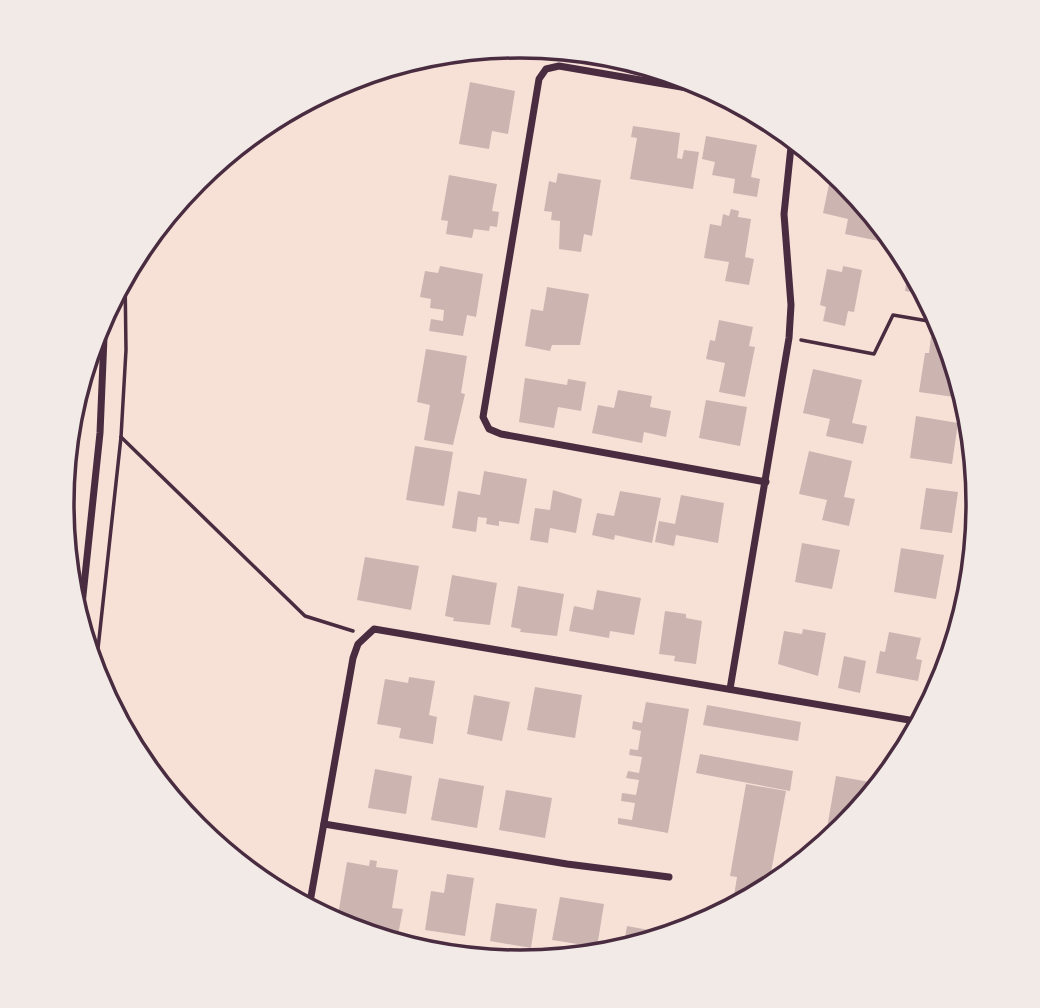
<svg xmlns="http://www.w3.org/2000/svg" width="1040" height="1008" viewBox="0 0 1040 1008" font-family="'Golos Text',sans-serif">
<style>
.building{fill:#ccb4b1}
.lines{fill:none;stroke-linecap:round;stroke-linejoin:round}
.path{stroke:#4a2c40;stroke-width:3.5}
.minor{stroke:#4a2c40;stroke-width:7}
.rim{fill:none;stroke:#4a2c40;stroke-width:3.5}
</style>
<rect width="100%" height="100%" fill="#f7e1d7"/>
<g class="building">
<path d="M 500,47 L 498,59 L 470,54 L 471,50 Z"/>
<path d="M 414,59 L 412,71 L 390,67 L 406,62 Z"/>
<path d="M 470,82 L 515,91 L 508,134 L 492,131 L 489,149 L 459,144 Z"/>
<path d="M 633,126 L 680,133 L 677,158 L 682,159 L 684,150 L 699,152 L 693,189 L 630,179 L 637,138 L 631,137 Z"/>
<path d="M 706,136 L 757,145 L 751,177 L 760,179 L 757,197 L 733,193 L 735,179 L 712,175 L 715,162 L 702,159 Z"/>
<path d="M 558,173 L 601,180 L 592,236 L 584,234 L 581,252 L 559,249 L 560,221 L 551,220 L 552,212 L 544,211 L 549,181 L 556,183 Z"/>
<path d="M 449,175 L 497,184 L 492,211 L 499,212 L 497,227 L 490,226 L 489,231 L 474,229 L 472,238 L 446,234 L 448,221 L 441,220 Z"/>
<path d="M 831,175 L 844,180 L 872,214 L 872,217 L 886,231 L 884,242 L 845,234 L 848,219 L 823,213 Z"/>
<path d="M 731,209 L 739,211 L 738,217 L 751,219 L 745,257 L 754,259 L 749,285 L 725,281 L 729,262 L 704,258 L 710,224 L 721,226 L 723,214 L 729,216 Z"/>
<path d="M 909,264 L 925,294 L 905,291 Z"/>
<path d="M 440,266 L 483,274 L 476,317 L 467,315 L 463,336 L 429,331 L 431,319 L 443,321 L 444,310 L 430,308 L 431,299 L 420,297 L 425,271 L 438,273 Z"/>
<path d="M 843,266 L 862,270 L 854,312 L 848,311 L 845,326 L 823,321 L 826,307 L 820,305 L 827,269 L 842,272 Z"/>
<path d="M 547,287 L 589,294 L 580,345 L 552,345 L 550,351 L 525,346 L 531,309 L 543,311 Z"/>
<path d="M 719,320 L 753,327 L 749,346 L 755,347 L 745,397 L 719,392 L 725,363 L 706,359 L 710,340 L 715,341 Z"/>
<path d="M 931,337 L 947,339 L 958,375 L 954,397 L 919,392 L 925,353 L 929,353 Z"/>
<path d="M 426,349 L 467,356 L 461,393 L 465,394 L 453,445 L 424,440 L 430,405 L 417,402 Z"/>
<path d="M 813,369 L 862,380 L 852,423 L 867,426 L 863,444 L 826,436 L 830,419 L 803,413 Z"/>
<path d="M 525,378 L 567,385 L 568,379 L 586,382 L 581,411 L 558,407 L 554,428 L 519,422 Z"/>
<path d="M 618,390 L 652,396 L 650,407 L 671,411 L 666,437 L 644,432 L 642,443 L 592,433 L 598,405 L 614,408 Z"/>
<path d="M 706,400 L 747,407 L 740,446 L 699,438 Z"/>
<path d="M 916,416 L 958,423 L 952,464 L 910,458 Z"/>
<path d="M 415,446 L 453,452 L 444,506 L 406,500 Z"/>
<path d="M 809,451 L 852,461 L 844,497 L 855,499 L 849,526 L 822,520 L 827,500 L 799,494 Z"/>
<path d="M 484,471 L 527,479 L 519,524 L 499,521 L 499,526 L 486,524 L 487,518 L 478,517 L 476,532 L 452,528 L 458,491 L 480,495 Z"/>
<path d="M 926,488 L 958,492 L 952,533 L 920,529 Z"/>
<path d="M 553,490 L 582,499 L 576,533 L 550,528 L 548,543 L 530,540 L 535,508 L 550,510 Z"/>
<path d="M 620,491 L 661,498 L 652,543 L 615,535 L 614,540 L 592,535 L 597,513 L 614,516 Z"/>
<path d="M 681,495 L 724,503 L 718,543 L 676,535 L 674,546 L 655,542 L 659,521 L 675,524 Z"/>
<path d="M 802,543 L 840,550 L 832,589 L 795,582 Z"/>
<path d="M 901,548 L 944,555 L 936,599 L 894,592 Z"/>
<path d="M 365,557 L 419,566 L 411,610 L 357,600 Z"/>
<path d="M 452,575 L 497,583 L 490,625 L 453,621 L 454,618 L 445,616 Z"/>
<path d="M 518,586 L 564,594 L 557,636 L 520,632 L 521,629 L 511,627 Z"/>
<path d="M 597,590 L 641,598 L 634,635 L 610,631 L 609,638 L 569,631 L 574,606 L 593,610 Z"/>
<path d="M 665,611 L 686,614 L 686,618 L 702,621 L 696,664 L 674,661 L 675,656 L 659,654 Z"/>
<path d="M 803,629 L 826,633 L 818,676 L 778,664 L 784,631 L 802,634 Z"/>
<path d="M 889,632 L 921,638 L 916,659 L 922,660 L 918,681 L 876,673 L 880,651 L 885,652 Z"/>
<path d="M 844,656 L 866,661 L 860,693 L 838,688 Z"/>
<path d="M 409,677 L 435,681 L 429,715 L 437,717 L 433,744 L 399,738 L 401,728 L 377,724 L 385,679 L 408,683 Z"/>
<path d="M 535,687 L 582,695 L 575,738 L 527,730 Z"/>
<path d="M 474,695 L 510,702 L 502,741 L 467,734 Z"/>
<path d="M 646,702 L 689,709 L 668,833 L 618,824 L 618,818 L 632,820 L 635,803 L 621,801 L 622,793 L 636,795 L 639,780 L 626,778 L 628,771 L 639,773 L 642,757 L 629,755 L 630,749 L 638,750 L 641,731 L 632,729 L 633,721 L 642,723 Z"/>
<path d="M 707,705 L 801,722 L 798,741 L 703,725 Z"/>
<path d="M 700,754 L 793,771 L 790,791 L 696,773 Z"/>
<path d="M 375,769 L 412,776 L 406,814 L 368,808 Z"/>
<path d="M 836,776 L 881,784 L 835,835 L 826,834 Z"/>
<path d="M 439,778 L 484,786 L 477,828 L 431,820 Z"/>
<path d="M 746,784 L 786,791 L 769,883 L 776,884 L 732,908 L 737,877 L 730,876 Z"/>
<path d="M 506,790 L 552,798 L 545,838 L 499,830 Z"/>
<path d="M 370,860 L 377,861 L 376,867 L 398,870 L 392,908 L 403,909 L 398,935 L 358,928 L 359,918 L 338,915 L 347,862 L 369,866 Z"/>
<path d="M 447,874 L 474,878 L 465,936 L 425,930 L 431,891 L 444,893 Z"/>
<path d="M 560,897 L 604,904 L 597,947 L 552,940 Z"/>
<path d="M 496,903 L 537,909 L 531,948 L 490,941 Z"/>
<path d="M 627,926 L 665,933 L 665,937 L 623,950 Z"/>
</g>
<g class="lines">
<g class="path">
<path d="M 801,340 L 874,354 L 893,315 L 940,323"/>
<path d="M 121,437 L 305,616 L 353,631"/>
<path d="M 95,676 L 121,437 L 126,350 L 125,274"/>
</g>
<g class="minor">
<path d="M 722,94 L 559,66 L 546,69 L 539,79 L 483,417 L 489,429 L 501,434 L 766,482"/>
<path d="M 80,624 L 100,433 L 105,313"/>
<path d="M 959,628 L 977,517"/>
<path d="M 730,689 L 789,338 L 791,305 L 784,214 L 792,137"/>
<path d="M 324,824 L 567,864 L 669,877"/>
<path d="M 309,908 L 353,658 L 358,644 L 374,629 L 921,722"/>
</g>
</g>
<path d="M0 0H1040V1008H0ZM74 504a446 446 0 1 1 892 0a446 446 0 1 1-892 0Z" fill="#f1eae7" fill-rule="evenodd"/>
<path class="rim" d="M74 504a446 446 0 1 1 892 0a446 446 0 1 1-892 0Z"/>
</svg>
